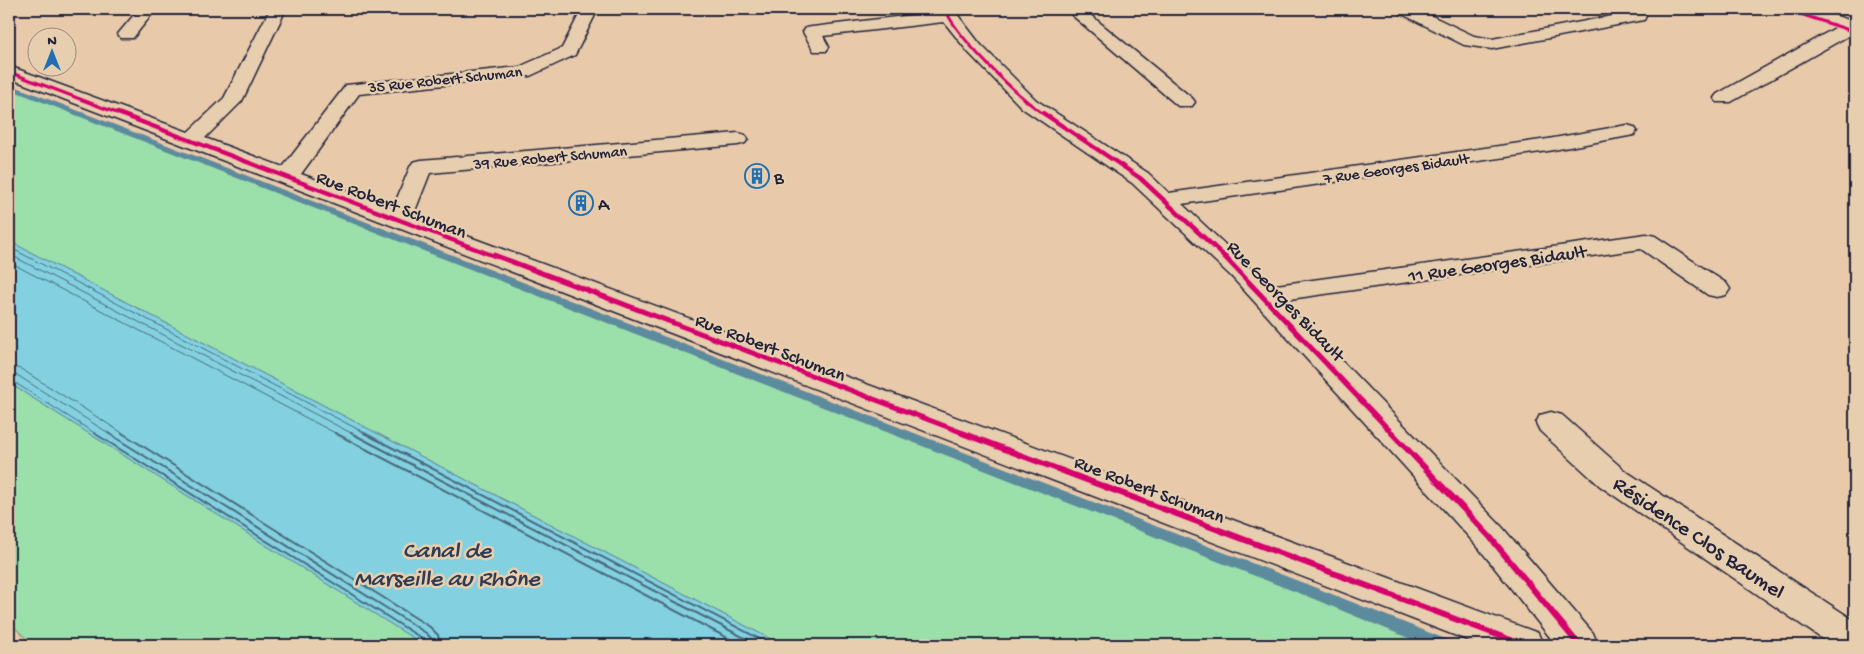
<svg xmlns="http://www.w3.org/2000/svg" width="1864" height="654" viewBox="0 0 1864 654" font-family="'Gochi Hand',sans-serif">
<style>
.green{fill:#9bdfaa;stroke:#5e8072}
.water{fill:#83d1e0;stroke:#5c8b9e}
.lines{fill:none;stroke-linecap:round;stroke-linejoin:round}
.shore-far1{stroke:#49687d;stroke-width:1}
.shore{stroke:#49687d;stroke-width:2}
.stream{fill:#5c8b9e;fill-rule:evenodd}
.minor-casing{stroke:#22223b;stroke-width:3}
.minor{fill:#e6ceae;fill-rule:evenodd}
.cycleway-far3-casing{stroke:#e6ceae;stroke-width:5}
.cycleway-far2-casing{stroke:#e6ceae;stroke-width:7}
.cycleway-far1-casing{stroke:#e6ceae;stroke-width:8}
.cycleway-casing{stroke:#e6ceae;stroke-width:9}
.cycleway-far3{stroke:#d6006c;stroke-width:3}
.cycleway-far2{stroke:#d6006c;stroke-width:4.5}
.cycleway-far1{stroke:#d6006c;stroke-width:5}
.cycleway{stroke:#d6006c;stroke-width:6}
.labels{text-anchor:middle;stroke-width:5;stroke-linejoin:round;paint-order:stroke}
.far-street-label{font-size:16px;fill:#22223b;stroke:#e6ceae}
.poi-label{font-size:19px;fill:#22223b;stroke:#e6ceae;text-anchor:start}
.street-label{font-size:19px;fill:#22223b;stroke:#e6ceae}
.near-street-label{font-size:22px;fill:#22223b;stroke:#e6ceae}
.near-water-label{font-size:24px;font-style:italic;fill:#313c54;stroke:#e6ceae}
</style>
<rect width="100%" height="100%" fill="#e8caab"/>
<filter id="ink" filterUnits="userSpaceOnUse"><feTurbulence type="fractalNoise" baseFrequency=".02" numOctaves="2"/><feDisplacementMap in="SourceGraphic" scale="10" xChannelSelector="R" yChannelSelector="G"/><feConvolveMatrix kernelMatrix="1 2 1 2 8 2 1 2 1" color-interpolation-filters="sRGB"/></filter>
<g filter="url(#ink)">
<g class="green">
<path d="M 9,86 L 1444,645 L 782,645 L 9,241 Z"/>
<path d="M 9,383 L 424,645 L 33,645 L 9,622 Z"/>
</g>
<path class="water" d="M 9,241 L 782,645 L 424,645 L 9,383 Z"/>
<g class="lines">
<g class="shore-far1">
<path d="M 9,247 L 367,434"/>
<path d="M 9,254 L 353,434"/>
<path d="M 9,262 L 337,434"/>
<path d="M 9,366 L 21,369 L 124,434"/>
<path d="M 9,373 L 17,375 L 110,434"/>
<path d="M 9,379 L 96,434"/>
</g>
<g class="shore">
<path d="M 94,433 L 423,639 L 426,645"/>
<path d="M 108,433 L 426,633 L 431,638 L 432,645"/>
<path d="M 122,433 L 430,627 L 438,635 L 440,645"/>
<path d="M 335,433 L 741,645"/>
<path d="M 351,433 L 758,645"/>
<path d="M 364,433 L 771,645"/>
</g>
<path class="stream" d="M 9,84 L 1319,589 L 1448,640 L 1450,645 L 1425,645 L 1309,597 L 9,89 Z"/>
<defs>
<g id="minor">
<path d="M 139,9 L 156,9 L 133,38 L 121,38 L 118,34 Z"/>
<path d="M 270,9 L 286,9 L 242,101 L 205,138 L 283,167 L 346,85 L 519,67 L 562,48 L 582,9 L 598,9 L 575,55 L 530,76 L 359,94 L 301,174 L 393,208 L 410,167 L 413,162 L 421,160 L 738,133 L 745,135 L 748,139 L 745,143 L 738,145 L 430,173 L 413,216 L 1538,633 L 1543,645 L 1480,645 L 9,78 L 9,66 L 188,132 L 224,98 Z"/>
<path d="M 937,9 L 953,9 L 980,44 L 1036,100 L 1148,173 L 1169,193 L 1548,139 L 1627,125 L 1634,127 L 1637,131 L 1634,135 L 1548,151 L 1182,204 L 1269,286 L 1646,234 L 1655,236 L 1726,283 L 1730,289 L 1726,295 L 1717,297 L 1708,295 L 1641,249 L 1283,300 L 1502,527 L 1593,633 L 1598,645 L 1556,645 L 1478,547 L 1231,276 L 1132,183 L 1022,108 L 968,52 L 944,22 L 823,36 L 829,47 L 826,51 L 814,51 L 803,32 L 806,28 L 812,27 L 938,12 Z"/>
<path d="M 1065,9 L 1083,9 L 1192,98 L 1195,102 L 1192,106 L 1178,106 Z"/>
<path d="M 1396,9 L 1417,9 L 1474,36 L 1492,39 L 1638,11 L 1644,12 L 1646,16 L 1644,20 L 1638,21 L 1492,49 L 1464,45 L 1398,12 Z"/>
<path d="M 1791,9 L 1815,9 L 1855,22 L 1855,32 L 1731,102 L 1717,102 L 1714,98 L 1717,94 L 1837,27 L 1793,12 Z"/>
<path d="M 1551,412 L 1562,415 L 1624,470 L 1855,621 L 1855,645 L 1831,645 L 1600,486 L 1540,431 L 1536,423 L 1540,415 Z"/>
</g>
</defs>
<use href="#minor" class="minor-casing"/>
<use href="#minor" class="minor"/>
<defs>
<g id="cycleway-far3">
<path d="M 945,9 C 958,39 1017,96 1045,115"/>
<path d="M 1785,9 L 1855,32"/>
<path d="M 9,72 L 122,115"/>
</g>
<g id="cycleway-far2">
<path d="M 118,113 L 497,257"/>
<path d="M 1043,113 L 1140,178 L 1225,257"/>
</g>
<g id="cycleway-far1">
<path d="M 494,255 L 966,434"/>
<path d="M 1223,255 L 1393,434"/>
</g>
<g id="cycleway">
<path d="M 962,433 L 1524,645"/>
<path d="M 1392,433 L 1490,537 L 1579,645"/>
</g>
</defs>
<use href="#cycleway-far3" class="cycleway-far3-casing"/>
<use href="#cycleway-far2" class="cycleway-far2-casing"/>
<use href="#cycleway-far1" class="cycleway-far1-casing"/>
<use href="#cycleway" class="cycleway-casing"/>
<use href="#cycleway-far3" class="cycleway-far3"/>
<use href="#cycleway-far2" class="cycleway-far2"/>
<use href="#cycleway-far1" class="cycleway-far1"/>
<use href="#cycleway" class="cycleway"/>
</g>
</g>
<defs>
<symbol id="building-ring" viewBox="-11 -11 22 22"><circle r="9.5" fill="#e6ceae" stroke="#1f6fb2" stroke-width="1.5"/><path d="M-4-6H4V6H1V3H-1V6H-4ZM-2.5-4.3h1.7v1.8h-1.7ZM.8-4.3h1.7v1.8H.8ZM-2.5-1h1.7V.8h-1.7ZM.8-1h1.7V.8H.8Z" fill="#1f6fb2"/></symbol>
</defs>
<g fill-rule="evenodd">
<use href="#building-ring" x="743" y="162" width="28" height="28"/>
<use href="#building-ring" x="567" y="189" width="28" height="28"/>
</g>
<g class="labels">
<g class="far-street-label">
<text transform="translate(445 78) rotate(-6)" y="6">35 Rue Robert Schuman</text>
<text transform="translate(550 156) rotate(-5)" y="6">39 Rue Robert Schuman</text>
<text transform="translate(1396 167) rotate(-8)" y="6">7 Rue Georges Bidault</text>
</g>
<g class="poi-label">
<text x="774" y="183">B</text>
<text x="598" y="210">A</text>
</g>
<g class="street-label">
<text transform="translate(392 203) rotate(21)" y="7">Rue Robert Schuman</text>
<text transform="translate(1497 262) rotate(-8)" y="7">11 Rue Georges Bidault</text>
<text transform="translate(1287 300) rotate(46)" y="7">Rue Georges Bidault</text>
<text transform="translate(771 346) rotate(21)" y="7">Rue Robert Schuman</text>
<text transform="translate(1150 488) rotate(21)" y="7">Rue Robert Schuman</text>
</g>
<g class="near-street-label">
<text transform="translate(1700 536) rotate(34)" y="8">Résidence Clos Baumel</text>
</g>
<g class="near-water-label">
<text x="447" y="557">Canal de<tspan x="447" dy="28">Marseille au Rhône</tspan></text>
</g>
</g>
<rect width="1864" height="654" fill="none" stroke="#e6ceae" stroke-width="30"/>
<rect x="15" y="15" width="1834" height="624" fill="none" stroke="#22223b" stroke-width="2" filter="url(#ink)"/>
<g transform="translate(52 52)"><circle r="24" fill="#e6ceae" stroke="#988980"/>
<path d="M0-4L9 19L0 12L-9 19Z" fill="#1f6fb2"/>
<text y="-8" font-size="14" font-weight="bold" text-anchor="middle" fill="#22223b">N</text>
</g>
</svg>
